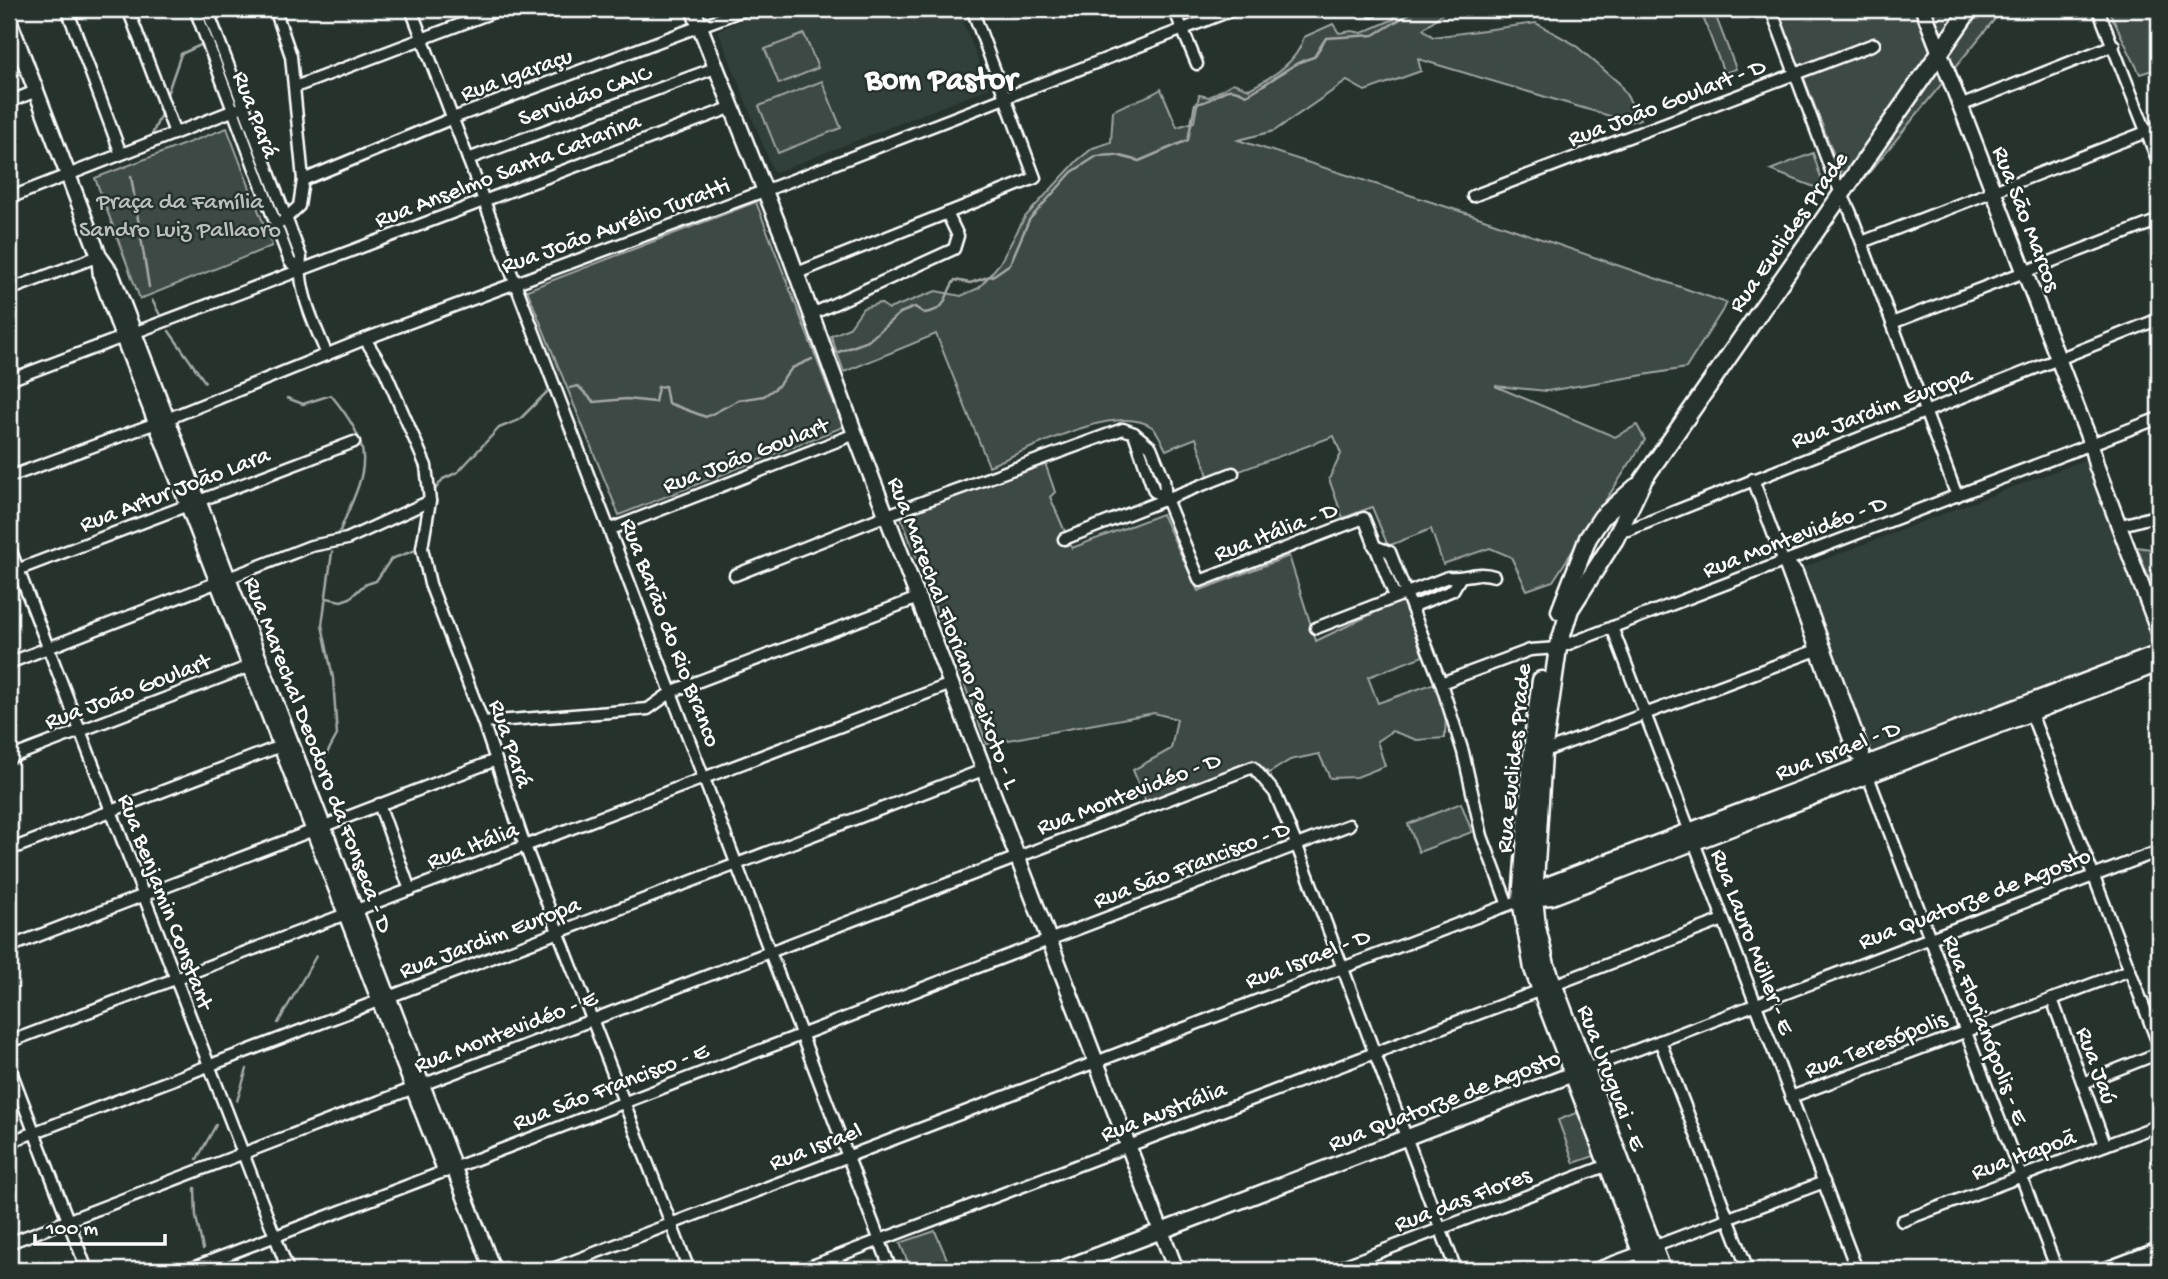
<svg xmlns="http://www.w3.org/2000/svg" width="2168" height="1279" viewBox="0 0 2168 1279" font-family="'Gochi Hand',sans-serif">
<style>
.built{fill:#333f3a}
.green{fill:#3e4944;stroke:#9ea4a2;stroke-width:2}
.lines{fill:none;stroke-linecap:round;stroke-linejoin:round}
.stream{stroke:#a4a9a7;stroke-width:2.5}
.street-casing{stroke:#fff;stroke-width:15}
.secondary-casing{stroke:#fff;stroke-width:19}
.primary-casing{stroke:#fff;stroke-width:21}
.street{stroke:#26332d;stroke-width:10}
.secondary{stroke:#26332d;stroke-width:14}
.primary{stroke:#26332d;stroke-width:16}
.labels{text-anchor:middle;stroke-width:5;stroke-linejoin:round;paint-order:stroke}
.street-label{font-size:24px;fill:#fff;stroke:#26332d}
.park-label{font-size:24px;fill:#bbbfbe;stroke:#26332d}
.district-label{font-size:32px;font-weight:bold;fill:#fff;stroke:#26332d}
</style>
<rect width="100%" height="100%" fill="#26332d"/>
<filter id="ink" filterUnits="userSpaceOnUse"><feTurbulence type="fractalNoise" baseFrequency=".0143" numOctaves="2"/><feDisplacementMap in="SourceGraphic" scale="14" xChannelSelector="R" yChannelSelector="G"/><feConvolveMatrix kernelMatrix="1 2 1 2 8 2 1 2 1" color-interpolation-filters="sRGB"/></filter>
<g filter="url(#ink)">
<g class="built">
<path d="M 771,9 L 958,9 L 989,88 L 774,173 L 718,30 Z"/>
<path d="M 2084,460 L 2154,644 L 1872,752 L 1802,568 Z"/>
</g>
<g class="green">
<path d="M 1396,9 L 1448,9 L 1423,29 L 1433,37 L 1536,23 L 1574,44 L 1619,83 L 1641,119 L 1630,122 L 1418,59 L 1421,71 L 1365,91 L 1347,81 L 1274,131 L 1238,140 L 1472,215 L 1727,303 L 1686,368 L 1547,391 L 1495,386 L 1615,437 L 1637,425 L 1645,440 L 1553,581 L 1527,590 L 1511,557 L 1490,548 L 1443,564 L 1431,529 L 1388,546 L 1372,507 L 1343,518 L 1329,479 L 1341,454 L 1334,436 L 1210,482 L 1196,438 L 1166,450 C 1162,443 1158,431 1152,427 C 1116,402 1026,451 989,466 L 936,334 L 844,372 L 831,336 L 849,328 L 863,308 L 880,303 L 889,309 L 936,291 L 961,296 L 979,288 L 1000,263 L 1025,217 L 1078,160 L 1093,148 L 1111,142 L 1113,111 C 1129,101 1145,100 1161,89 L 1177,127 L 1194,122 L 1199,95 L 1209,97 L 1233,83 L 1249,89 C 1272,77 1297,63 1304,37 L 1333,24 L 1339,33 L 1352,31 L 1362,33 L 1394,19 Z"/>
<path d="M 1700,9 L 1713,9 L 1736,69 L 1724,73 Z"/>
<path d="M 1777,9 L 2003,9 L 1850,196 Z"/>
<path d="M 2108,9 L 2159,9 L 2159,68 L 2140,74 Z"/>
<path d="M 804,34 L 818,68 L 779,84 L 765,49 Z"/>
<path d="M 822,81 L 841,128 L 778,153 L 759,106 Z"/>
<path d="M 227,128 L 272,246 L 140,299 L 95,178 Z"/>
<path d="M 1813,153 L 1825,191 L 1770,170 Z"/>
<path d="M 756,202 L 843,427 L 619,515 L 527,290 Z"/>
<path d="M 1045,463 L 1055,492 L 1050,497 L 1072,548 L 1162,514 L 1198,591 L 1289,556 L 1316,641 L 1403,599 L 1423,656 L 1368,677 L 1378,703 L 1435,683 L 1446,714 L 1445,738 L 1417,740 L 1392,731 L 1377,741 L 1385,766 L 1357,777 L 1330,778 L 1319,754 L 1290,760 L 1269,773 L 1253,760 L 1146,802 L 1133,770 L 1171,749 L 1177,719 L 1154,713 L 987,744 L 900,514 Z"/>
<path d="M 2137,547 L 2150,549 L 2159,560 L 2159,605 Z"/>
<path d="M 1461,803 L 1472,832 L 1419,852 L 1408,824 Z"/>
<path d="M 1581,1111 L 1597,1155 L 1574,1163 L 1558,1120 Z"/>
<path d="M 935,1231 L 947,1259 L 911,1270 L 900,1243 Z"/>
</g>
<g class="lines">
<g class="stream">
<path d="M 166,97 L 181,54 L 203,44"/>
<path d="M 151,137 L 161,114"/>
<path d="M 131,176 L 149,287"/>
<path d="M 152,300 L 160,315"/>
<path d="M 169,331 L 205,382"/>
<path d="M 833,354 L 868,341 L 900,313 L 915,307 L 924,313 C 949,310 943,297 955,280 L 970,283 L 994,275 L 1010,264 L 1029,220 L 1072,172 L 1097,156 L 1116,155 L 1139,161 L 1188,140 L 1195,104 C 1220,102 1220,80 1246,95 C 1270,84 1290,63 1314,57 L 1326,38 L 1374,35 L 1417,9"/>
<path d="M 570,388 L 578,386 L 594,402 L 626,399 L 655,402 L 658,387 L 665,386 L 668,403 L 706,417 L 739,400 L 764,396 L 777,387 L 792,368 L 812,359"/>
<path d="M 287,398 L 303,404 L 331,395 C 379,454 366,469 339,533"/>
<path d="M 434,491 L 443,479 L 458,472 L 499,428 L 519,420 L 548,391"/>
<path d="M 327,598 L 341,601 L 350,598 L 364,585 L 376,581 L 391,559 L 419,549"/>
<path d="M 325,757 L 337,735 L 333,678 L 322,625 L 332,552"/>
<path d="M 278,1023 L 316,956"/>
<path d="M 237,1101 L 247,1069"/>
<path d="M 197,1159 L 216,1125"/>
<path d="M 195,1188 L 196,1217 L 203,1249"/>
</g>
<defs>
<g id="street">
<path d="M 67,9 L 121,154"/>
<path d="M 128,9 L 175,133"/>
<path d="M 195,9 L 290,262 L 300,270"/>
<path d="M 207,9 L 301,257 C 297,290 315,325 327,355"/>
<path d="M 275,9 L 291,56 L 303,180 L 299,206 L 283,221"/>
<path d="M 411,9 L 891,1270"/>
<path d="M 1174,9 L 1197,64"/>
<path d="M 1372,9 L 1372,11"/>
<path d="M 1771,9 L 1833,176 L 1850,211 L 1957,496"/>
<path d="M 2098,9 L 2159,164"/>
<path d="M 295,87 L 501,9"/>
<path d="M 9,102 L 36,91"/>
<path d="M 1960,106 L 2114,45"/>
<path d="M 468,159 L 715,68"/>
<path d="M 303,180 L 453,118 L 746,9"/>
<path d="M 1473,196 L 1874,44"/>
<path d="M 9,198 L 237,109"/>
<path d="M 1862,242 L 2159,127"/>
<path d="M 797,273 L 1035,178 L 972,9"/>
<path d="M 9,290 L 99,256"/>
<path d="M 812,314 L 954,249 L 958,236 L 947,213"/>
<path d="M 1892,323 L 2159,220"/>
<path d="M 365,339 L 385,371 L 426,466 L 430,501 L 422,548 L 430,584 L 483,722 L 525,846 L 689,1270"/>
<path d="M 9,380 L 730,108"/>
<path d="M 1134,433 L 1154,491 L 1166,499"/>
<path d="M 9,477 L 167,419 L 365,339 L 764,191 L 1235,9"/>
<path d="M 1753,479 L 1853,750 L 1863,763 L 2057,1270"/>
<path d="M 2118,526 L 2159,515"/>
<path d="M 611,529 L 855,434"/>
<path d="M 1619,531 L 1628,530 L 2159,319"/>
<path d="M 1064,539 L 1233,473"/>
<path d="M 9,546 L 288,1270"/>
<path d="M 1374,546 L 1390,552 L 1441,683 L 1463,752 L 1482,836 L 1508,905"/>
<path d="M 1786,561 L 1797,572 L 1864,752 L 1863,763"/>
<path d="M 9,573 L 354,442"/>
<path d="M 735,575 L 887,515 L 1123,429 L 1134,433 L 1151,447 L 1164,479 L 1166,499 L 1200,581 L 1364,518 L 1395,597"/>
<path d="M 1412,607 L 1453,590 L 1460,578"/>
<path d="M 1612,627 L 1857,1270"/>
<path d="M 1316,628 L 1448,577 C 1465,579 1477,570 1494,576"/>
<path d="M 9,663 L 311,546 L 347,539 L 430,501"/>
<path d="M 1441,683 L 1530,650 L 1558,648 L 2159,418"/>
<path d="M 2029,708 L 2159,1046"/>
<path d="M 483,722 L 648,709 L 673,691 L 918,598"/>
<path d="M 1540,753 L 1825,647"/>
<path d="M 9,758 L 253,665"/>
<path d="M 379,804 L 410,890"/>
<path d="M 9,850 L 286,744"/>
<path d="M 9,947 L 496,760"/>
<path d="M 1554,985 L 1723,920"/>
<path d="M 2052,999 L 2105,1145"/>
<path d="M 1660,1041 L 1748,1270"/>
<path d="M 9,1042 L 951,684"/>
<path d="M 9,1066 L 87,1270"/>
<path d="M 1581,1071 L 2159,851"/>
<path d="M 2083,1083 L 2159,1053"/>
<path d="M 1791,1097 L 2130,970"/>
<path d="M 9,1142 L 983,770"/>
<path d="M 1902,1221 L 2159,1125"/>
<path d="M 9,1243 L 1253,767 L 1275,793 L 1297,846 L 1456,1270"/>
<path d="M 1653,1247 L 1824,1182"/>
<path d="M 187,1270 L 1349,825"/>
<path d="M 550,1270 L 1521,900"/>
<path d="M 801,1270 L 1541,990"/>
<path d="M 1332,1270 L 1608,1165"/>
<path d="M 1592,1270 L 1641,1252"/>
</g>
<g id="secondary">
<path d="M 693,9 L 782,234 L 855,434 L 1176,1270"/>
<path d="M 1923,9 L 2091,444 L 2096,465 L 2159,632"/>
<path d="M 9,20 L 99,256 L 111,273 L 493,1270"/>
<path d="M 99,257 L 101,276 L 123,337 L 445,1170"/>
<path d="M 1534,897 L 1549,884 L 2159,653"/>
<path d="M 1526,899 L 1552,897 L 2159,664"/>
<path d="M 1059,1270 L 1573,1074"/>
<path d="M 2106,1270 L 2159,1250"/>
</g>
<g id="primary">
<path d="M 1560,611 L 1588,538 L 1602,517 L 1636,487"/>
<path d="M 1541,680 L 1534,731 L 1521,900 L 1533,969 L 1648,1270"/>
<path d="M 1662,1270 L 1546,965 L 1537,927 L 1534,897 L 1543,753 L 1558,648 L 1570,609 L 1615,539 L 1643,480 L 1970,9"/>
</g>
</defs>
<use href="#street" class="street-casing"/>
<use href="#secondary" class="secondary-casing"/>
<use href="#primary" class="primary-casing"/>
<use href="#street" class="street"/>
<use href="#secondary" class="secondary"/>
<use href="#primary" class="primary"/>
</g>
</g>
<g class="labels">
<g class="street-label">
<text transform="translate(516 73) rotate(-20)" y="8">Rua Igaraçu</text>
<text transform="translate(584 94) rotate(-20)" y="8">Servidão CAIC</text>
<text transform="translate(1666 101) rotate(-21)" y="8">Rua João Goulart - D</text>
<text transform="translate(257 114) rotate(69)" y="8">Rua Pará</text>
<text transform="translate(507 169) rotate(-21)" y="8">Rua Anselmo Santa Catarina</text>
<text transform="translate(2028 218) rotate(69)" y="8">Rua São Marcos</text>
<text transform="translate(615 224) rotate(-20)" y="8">Rua João Aurélio Turatti</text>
<text transform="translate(1787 231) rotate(-55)" y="8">Rua Euclides Prade</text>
<text transform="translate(1881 406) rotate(-21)" y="8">Rua Jardim Europa</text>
<text transform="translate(745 454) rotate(-21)" y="8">Rua João Goulart</text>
<text transform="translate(174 488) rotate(-21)" y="8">Rua Artur João Lara</text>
<text transform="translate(1275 530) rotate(-21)" y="8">Rua Itália - D</text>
<text transform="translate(1794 535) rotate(-21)" y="8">Rua Montevidéo - D</text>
<text transform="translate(672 632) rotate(69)" y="8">Rua Barão do Rio Branco</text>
<text transform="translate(955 632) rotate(69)" y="8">Rua Marechal Floriano Peixoto - L</text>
<text transform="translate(127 690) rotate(-21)" y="8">Rua João Goulart</text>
<text transform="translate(512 743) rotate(71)" y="8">Rua Pará</text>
<text transform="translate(1837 749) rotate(-21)" y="8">Rua Israel - D</text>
<text transform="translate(320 754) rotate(69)" y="8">Rua Marechal Deodoro da Fonseca - D</text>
<text transform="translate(1512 758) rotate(-84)" y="8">Rua Euclides Prade</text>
<text transform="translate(1128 792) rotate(-21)" y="8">Rua Montevidéo - D</text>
<text transform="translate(472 844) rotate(-21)" y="8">Rua Itália</text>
<text transform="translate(1191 863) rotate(-21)" y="8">Rua São Francisco - D</text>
<text transform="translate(1974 897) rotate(-21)" y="8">Rua Quatorze de Agosto</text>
<text transform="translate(167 901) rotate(69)" y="8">Rua Benjamin Constant</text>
<text transform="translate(489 936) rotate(-21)" y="8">Rua Jardim Europa</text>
<text transform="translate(1754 941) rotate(69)" y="8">Rua Lauro Müller - E</text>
<text transform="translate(1307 957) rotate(-21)" y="8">Rua Israel - D</text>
<text transform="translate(1987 1029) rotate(69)" y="8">Rua Florianópolis - E</text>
<text transform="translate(505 1030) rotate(-21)" y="8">Rua Montevidéo - E</text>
<text transform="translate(1875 1043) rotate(-21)" y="8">Rua Teresópolis</text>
<text transform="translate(2098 1065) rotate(70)" y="8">Rua Jaú</text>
<text transform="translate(1613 1077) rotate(69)" y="8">Rua Uruguai - E</text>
<text transform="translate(610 1085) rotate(-21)" y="8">Rua São Francisco - E</text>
<text transform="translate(1444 1099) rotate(-21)" y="8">Rua Quatorze de Agosto</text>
<text transform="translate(1163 1110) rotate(-21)" y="8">Rua Austrália</text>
<text transform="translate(815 1145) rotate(-21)" y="8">Rua Israel</text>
<text transform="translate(2023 1153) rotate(-20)" y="8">Rua Itapoã</text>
<text transform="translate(1462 1198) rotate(-21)" y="8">Rua das Flores</text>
</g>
<g class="park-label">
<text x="180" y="208">Praça da Família<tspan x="180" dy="28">Sandro Luiz Pallaoro</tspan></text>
</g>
<g class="district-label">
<text x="941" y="88">Bom Pastor</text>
</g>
</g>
<rect width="2168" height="1279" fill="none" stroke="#26332d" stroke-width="35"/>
<rect x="18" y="18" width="2133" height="1244" fill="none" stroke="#fff" stroke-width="2.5" filter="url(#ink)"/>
<path d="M35 1234v10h130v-10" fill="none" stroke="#ffffff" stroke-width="3.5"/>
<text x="46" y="1234" font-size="21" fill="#ffffff" stroke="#26332d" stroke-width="5" paint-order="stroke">100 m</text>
</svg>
